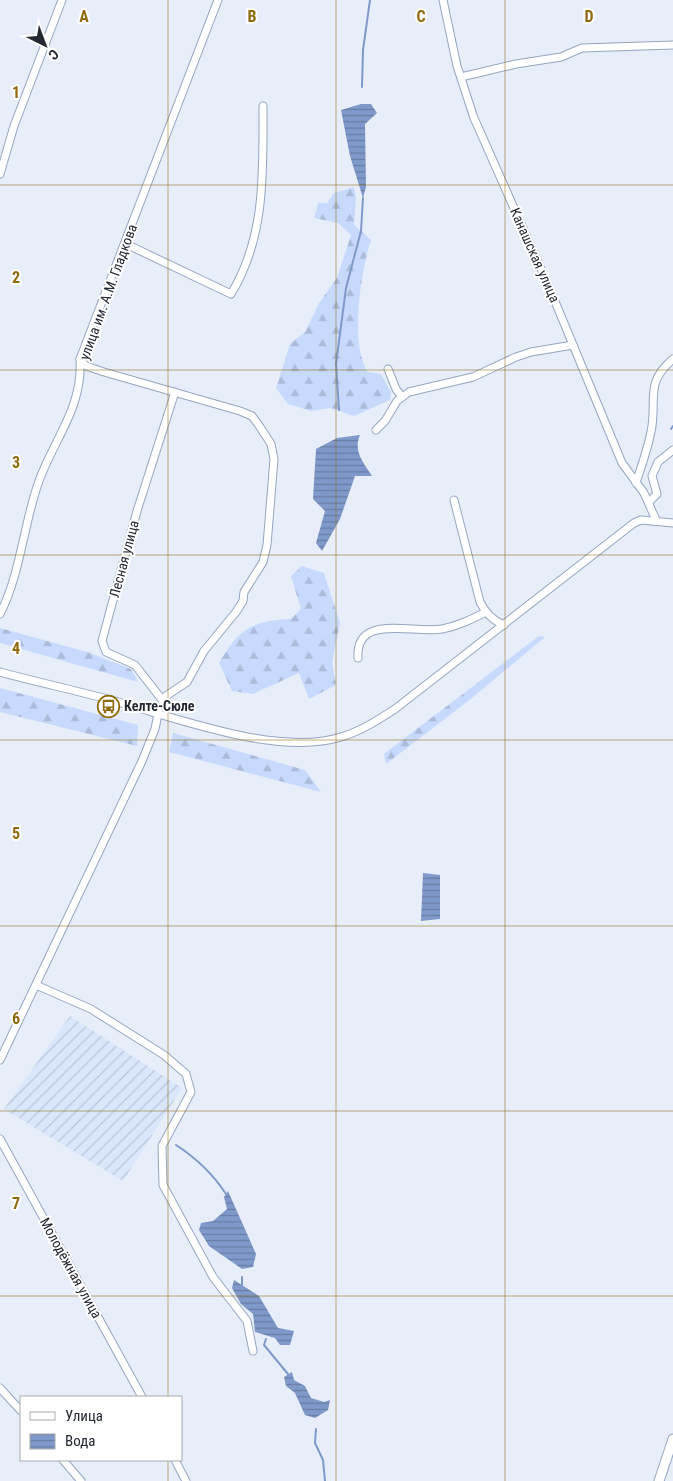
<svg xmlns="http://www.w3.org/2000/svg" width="673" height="1481" viewBox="0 0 673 1481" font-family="'Roboto Condensed',sans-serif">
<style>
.industrial{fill:url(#industrial-furrows)}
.forest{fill:url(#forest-firs)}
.water{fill:url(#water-rules)}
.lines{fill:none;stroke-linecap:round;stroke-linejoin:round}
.stream{stroke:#7f99ca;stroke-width:2}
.minor-casing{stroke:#95a5c1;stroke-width:9}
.major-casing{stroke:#95a5c1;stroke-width:11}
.minor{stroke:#fff;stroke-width:7}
.major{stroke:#fff;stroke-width:9}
.grid{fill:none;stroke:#906a0f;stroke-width:1;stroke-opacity:0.55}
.labels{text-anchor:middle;stroke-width:4;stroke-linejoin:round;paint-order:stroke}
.street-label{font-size:14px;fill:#232934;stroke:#fff}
.poi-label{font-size:14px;font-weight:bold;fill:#232934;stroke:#fff;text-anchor:start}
.grid-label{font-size:16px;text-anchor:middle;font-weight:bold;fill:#906a0f;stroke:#fff;stroke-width:4;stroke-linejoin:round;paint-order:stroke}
</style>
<defs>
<pattern id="industrial-furrows" width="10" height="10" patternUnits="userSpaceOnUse" patternTransform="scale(1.25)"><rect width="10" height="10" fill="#d9e6fc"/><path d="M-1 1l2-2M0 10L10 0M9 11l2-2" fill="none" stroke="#bac5d9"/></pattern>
<pattern id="forest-firs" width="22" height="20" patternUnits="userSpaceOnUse" patternTransform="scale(1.25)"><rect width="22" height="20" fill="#c7dafd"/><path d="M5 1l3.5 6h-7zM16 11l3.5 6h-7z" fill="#abbbd9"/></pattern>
<pattern id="water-rules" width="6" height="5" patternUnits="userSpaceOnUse" patternTransform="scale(1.25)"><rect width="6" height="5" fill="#7f99ca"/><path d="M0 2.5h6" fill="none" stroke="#687da5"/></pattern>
</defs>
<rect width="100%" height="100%" fill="#e7eefa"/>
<path class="industrial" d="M 70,1016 L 182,1088 L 123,1181 L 4,1109 Z"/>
<g class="forest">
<path d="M 354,187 L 356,198 L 354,225 L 371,240 C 361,270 349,345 368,372 L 381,374 L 391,392 L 390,400 L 354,416 L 330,408 L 311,411 L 288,404 L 276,388 L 290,344 L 305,332 L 319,303 L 337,278 L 351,235 L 338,223 L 314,218 L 318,203 L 327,203 L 334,193 Z"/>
<path d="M 302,566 L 324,573 L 340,623 L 332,662 L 336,685 L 309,699 L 299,673 L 253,694 L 232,691 L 219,663 C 239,629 251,621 291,619 L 301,609 L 291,576 Z"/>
<path d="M 0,628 L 87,652 L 131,669 L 138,682 L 0,643 Z"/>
<path d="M 539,636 L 545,637 L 472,698 L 386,764 L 384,754 Z"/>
<path d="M 0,688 L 138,725 L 137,746 L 0,712 Z"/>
<path d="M 173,733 L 305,770 L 321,792 L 169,752 Z"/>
</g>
<g class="water">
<path d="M 361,104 L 371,104 L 377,113 L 365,124 L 366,187 L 363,198 L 350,156 L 341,110 Z"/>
<path d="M 360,435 C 353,451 363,462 372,476 L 355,476 L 340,519 L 322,551 L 316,543 L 325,511 L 313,499 L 316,449 L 337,438 Z"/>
<path d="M 423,873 L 440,875 L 440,919 L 421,921 Z"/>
<path d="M 228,1191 L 256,1254 L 253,1267 L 242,1269 L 209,1246 L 199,1230 L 201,1223 L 213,1221 L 227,1209 L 224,1197 Z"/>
<path d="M 234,1280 L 259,1296 L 278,1328 L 294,1331 L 290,1345 L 280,1345 L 275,1338 L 255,1332 L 253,1314 L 241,1304 L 232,1288 Z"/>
<path d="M 292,1372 L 294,1380 L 305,1386 L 311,1398 L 324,1402 L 330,1400 L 328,1410 L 315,1418 L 305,1415 L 295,1393 L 286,1386 L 284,1377 Z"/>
</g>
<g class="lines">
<g class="stream">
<path d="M 362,87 L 363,50 L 370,0"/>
<path d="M 339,410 L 336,364 L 346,288 L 361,231 L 363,198"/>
<path d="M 671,429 L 673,426"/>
<path d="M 176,1145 C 196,1158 213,1174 226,1194"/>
<path d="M 242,1285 L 242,1277"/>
<path d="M 266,1339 L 264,1345 L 288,1374"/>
<path d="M 316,1429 L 315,1443 L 323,1460 L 325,1481"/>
</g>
<defs>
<g id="minor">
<path d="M 443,0 L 457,66 L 474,118 L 549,287 L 622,463 L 644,493 L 656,520"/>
<path d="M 461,77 L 516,64 L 561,57 L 582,48 L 673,45"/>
<path d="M 0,174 L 14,126 L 62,0"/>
<path d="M 126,244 L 231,294 C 266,237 263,171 263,106"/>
<path d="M 388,369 L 396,389 L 402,397"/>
<path d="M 376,430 L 385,421 L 397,401 L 409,392 L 473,377 L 516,357 L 531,352 L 573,345"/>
<path d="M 636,483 C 642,464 649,446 652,426 C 656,396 646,382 673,359"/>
<path d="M 454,500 L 480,602 C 486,613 492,620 504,625"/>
<path d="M 649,502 L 657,494 L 652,476 L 658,462 L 673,450"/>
<path d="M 0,614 C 20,576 24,522 39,481 C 54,439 83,408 80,359 L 218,0"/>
<path d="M 358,658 C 355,613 413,634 442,629 C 458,626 472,619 486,612"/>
<path d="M 0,672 C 37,682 74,690 111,700 C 175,717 276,757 341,737 C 361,731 378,720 395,709 L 634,523 L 641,520 L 673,523"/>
<path d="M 163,701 L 135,665 L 106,652 L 102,641 L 137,511 L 175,392"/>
<path d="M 36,985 L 91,1009 L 164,1055 L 186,1074 L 191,1092 L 162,1146 L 163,1185 L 213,1277 L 247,1321 L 253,1351"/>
<path d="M 0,1060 L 142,761 L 155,729 L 159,709 L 166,696 L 187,682 L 204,651 L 236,612 L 243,601 L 244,592 L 263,562 L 267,545 L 274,459 L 271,444 L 260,427 L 252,416 L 240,411 L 104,372 L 86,366 L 80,359"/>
<path d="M 0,1139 L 142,1397"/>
<path d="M 0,1388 L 21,1411"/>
<path d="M 63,1460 L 81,1481"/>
<path d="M 175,1460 L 186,1481"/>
</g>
<path id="major" d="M 659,1481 L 673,1439"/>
</defs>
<use href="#minor" class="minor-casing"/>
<use href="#major" class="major-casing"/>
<use href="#minor" class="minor"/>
<use href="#major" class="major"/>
</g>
<path class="grid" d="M 168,0 L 168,1397M 336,0 L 336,1481M 505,0 L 505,1481M 0,185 L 673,185M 0,370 L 673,370M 0,555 L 673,555M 0,740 L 673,740M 0,926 L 673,926M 0,1111 L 673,1111M 0,1296 L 673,1296M 168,1460 L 168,1481"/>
<defs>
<symbol id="bus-ring" viewBox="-11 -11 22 22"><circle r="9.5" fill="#fff" stroke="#906a0f" stroke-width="1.5"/><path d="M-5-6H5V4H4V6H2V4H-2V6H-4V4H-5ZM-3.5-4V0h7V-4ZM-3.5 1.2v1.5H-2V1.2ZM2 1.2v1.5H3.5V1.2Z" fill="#906a0f"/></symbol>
</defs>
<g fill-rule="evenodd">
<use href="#bus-ring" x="96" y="694" width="25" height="25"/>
</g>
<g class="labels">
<g class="street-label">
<text transform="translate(535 255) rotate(66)" y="5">Канашская улица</text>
<text transform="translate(108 292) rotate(-70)" y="5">улица им. А.М. Гладкова</text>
<text transform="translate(124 559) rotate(-75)" y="5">Лесная улица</text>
<text transform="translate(71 1268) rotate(61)" y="5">Молодёжная улица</text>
</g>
<g class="poi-label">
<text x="124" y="711">Келте-Сюле</text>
</g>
</g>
<g class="grid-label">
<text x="84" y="22">A</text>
<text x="252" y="22">B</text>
<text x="421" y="22">C</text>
<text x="589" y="22">D</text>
<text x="16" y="98">1</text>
<text x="16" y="283">2</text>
<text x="16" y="468">3</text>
<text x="16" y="654">4</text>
<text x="16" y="839">5</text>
<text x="16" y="1024">6</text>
<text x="16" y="1209">7</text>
</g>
<rect x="20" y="1396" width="162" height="65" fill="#ffffff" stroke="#a7a9ae"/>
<rect x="30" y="1412" width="25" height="8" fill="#ffffff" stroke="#a7a9ae"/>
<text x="65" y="1421" font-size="15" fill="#232934">Улица</text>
<rect x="30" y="1434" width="25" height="15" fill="url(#water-rules)" stroke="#a7a9ae"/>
<text x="65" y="1446" font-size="15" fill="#232934">Вода</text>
<g transform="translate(45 45) rotate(138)" stroke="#ffffff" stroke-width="4" paint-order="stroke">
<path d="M0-4L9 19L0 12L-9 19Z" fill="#232934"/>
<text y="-8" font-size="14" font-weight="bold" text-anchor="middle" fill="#232934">С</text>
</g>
</svg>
